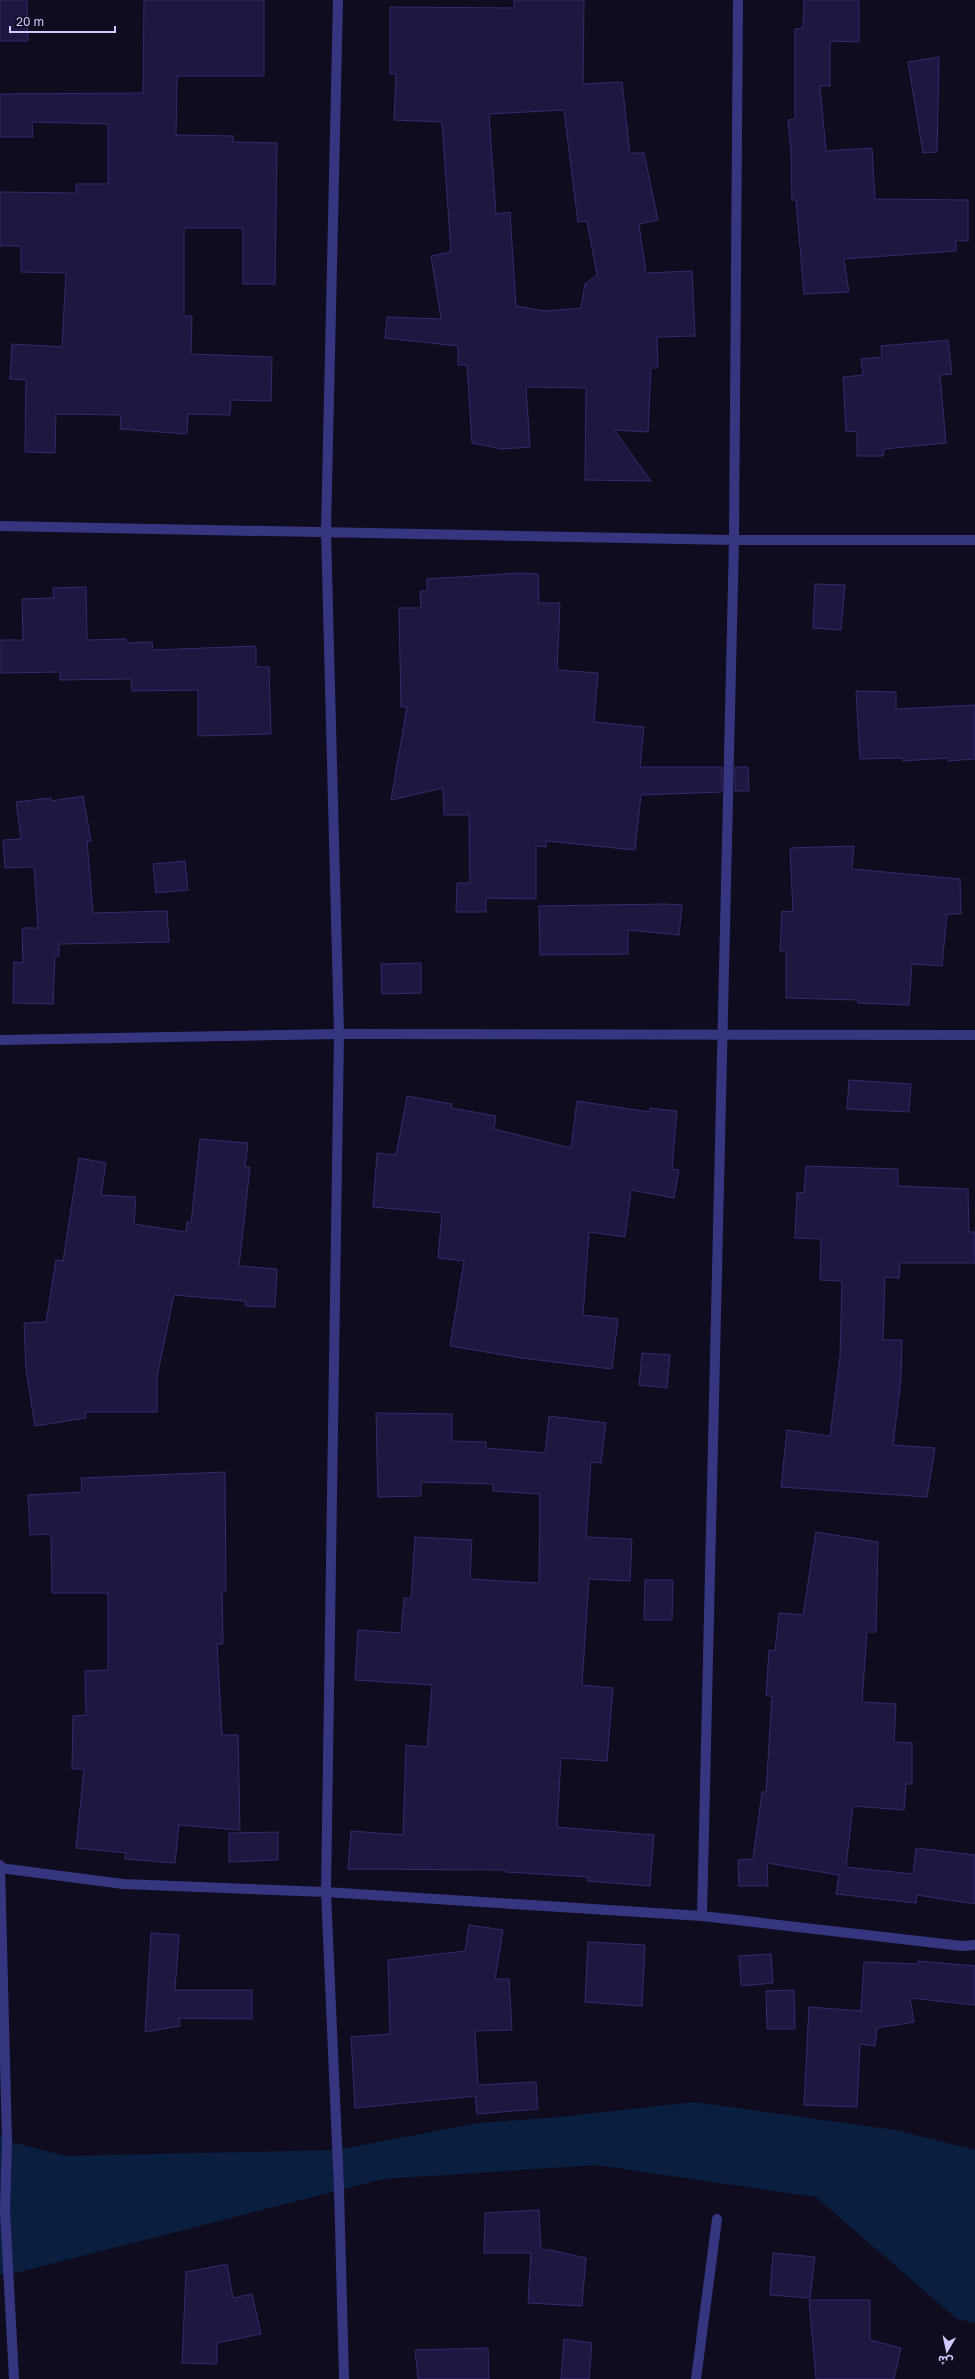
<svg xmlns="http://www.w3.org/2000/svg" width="975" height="2379" viewBox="0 0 975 2379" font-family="'Golos Text','Noto Sans Arabic',sans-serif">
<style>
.water{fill:#0a1f40}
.building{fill:#1f1741;stroke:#35296d;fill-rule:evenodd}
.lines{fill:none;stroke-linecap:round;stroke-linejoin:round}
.minor{stroke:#363580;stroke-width:10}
</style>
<rect width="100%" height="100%" fill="#0f0c1f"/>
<path class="water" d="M 694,2102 L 895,2130 L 975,2150 L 975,2323 L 957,2319 L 816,2197 L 596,2165 L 383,2179 L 7,2275 L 0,2274 L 0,2134 L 7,2141 L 66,2156 L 336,2150 L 478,2123 L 560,2117 Z"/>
<g class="building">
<path d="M 0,0 L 27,0 L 28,41 L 0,41 Z"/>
<path d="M 144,0 L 264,0 L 264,76 L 177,76 L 176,135 L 233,136 L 233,142 L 277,143 L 275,284 L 243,284 L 243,228 L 184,228 L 184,316 L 192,316 L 191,354 L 272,357 L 271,401 L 231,400 L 230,415 L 188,414 L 187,434 L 120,429 L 121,415 L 56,414 L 55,453 L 25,452 L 26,380 L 10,379 L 12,344 L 62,347 L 66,273 L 21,272 L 21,246 L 0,246 L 0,192 L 76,193 L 76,184 L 108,184 L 108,124 L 32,122 L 33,137 L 0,137 L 0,94 L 143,93 Z"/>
<path d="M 514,0 L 584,0 L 583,84 L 622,82 L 630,153 L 644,153 L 658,220 L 639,224 L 646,273 L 692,271 L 695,336 L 657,337 L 658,368 L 651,368 L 648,432 L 614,430 L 651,481 L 585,480 L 586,388 L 526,387 L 530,447 L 502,449 L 472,443 L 467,365 L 458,365 L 458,346 L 385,338 L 387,317 L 441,319 L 431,256 L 451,252 L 442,122 L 394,120 L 396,74 L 390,74 L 390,7 L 514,8 ZM 564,110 L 578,222 L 587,221 L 597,275 L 585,284 L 581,308 L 545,311 L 516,306 L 510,212 L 496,214 L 489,114 Z"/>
<path d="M 804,0 L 859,0 L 859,42 L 830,41 L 830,86 L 820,86 L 826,151 L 872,148 L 875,199 L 968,200 L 968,241 L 956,240 L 956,251 L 844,259 L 849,292 L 804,294 L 796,200 L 792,200 L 791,152 L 788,120 L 795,119 L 795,29 L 803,28 Z"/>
<path d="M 939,57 L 937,152 L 923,153 L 908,62 Z"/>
<path d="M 948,340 L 952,374 L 940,375 L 946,443 L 884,449 L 883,456 L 857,456 L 857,431 L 846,432 L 843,377 L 863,375 L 861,359 L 882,357 L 881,346 Z"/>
<path d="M 521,573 L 538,574 L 539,603 L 560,603 L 557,670 L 598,673 L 594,722 L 644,727 L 640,767 L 722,767 L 722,792 L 641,795 L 635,850 L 546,841 L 546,847 L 536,846 L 536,899 L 486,898 L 486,912 L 456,912 L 457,883 L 470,883 L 469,815 L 444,815 L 443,788 L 391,800 L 407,707 L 401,707 L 399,608 L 421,608 L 420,591 L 427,591 L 427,579 Z"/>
<path d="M 815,584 L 845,585 L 841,630 L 813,628 Z"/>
<path d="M 86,587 L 87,640 L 126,639 L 126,643 L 152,642 L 153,650 L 256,646 L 256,667 L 269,667 L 271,734 L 198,736 L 198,690 L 132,691 L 131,679 L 60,680 L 60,672 L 1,673 L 1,640 L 23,640 L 22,599 L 54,598 L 53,588 Z"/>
<path d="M 856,691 L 896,692 L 896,709 L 975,705 L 975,759 L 948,761 L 948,758 L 903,761 L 903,758 L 860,759 Z"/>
<path d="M 735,767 L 748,767 L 749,791 L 735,791 Z"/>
<path d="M 83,796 L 91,841 L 87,841 L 93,913 L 167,911 L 169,942 L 59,944 L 59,956 L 55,956 L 53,1004 L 13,1003 L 14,962 L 23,963 L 22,928 L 38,928 L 34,867 L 5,868 L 3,840 L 21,839 L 16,802 L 51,798 L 52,801 Z"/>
<path d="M 854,846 L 852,869 L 960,879 L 961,914 L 947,914 L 942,966 L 912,964 L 909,1005 L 858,1003 L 858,1000 L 786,998 L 786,951 L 780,951 L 782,911 L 793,912 L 790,848 Z"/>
<path d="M 185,861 L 188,890 L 156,893 L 153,864 Z"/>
<path d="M 665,904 L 682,905 L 679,935 L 628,930 L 628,954 L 540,955 L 539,906 Z"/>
<path d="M 421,963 L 421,993 L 382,994 L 381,964 Z"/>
<path d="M 849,1080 L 911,1084 L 909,1112 L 847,1109 Z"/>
<path d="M 407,1096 L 452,1104 L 451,1108 L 496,1116 L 494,1129 L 571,1148 L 577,1101 L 650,1112 L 650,1108 L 677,1111 L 672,1169 L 679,1170 L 674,1198 L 631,1190 L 625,1237 L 589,1232 L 583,1315 L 618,1319 L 612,1369 L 522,1358 L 450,1346 L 464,1261 L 438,1258 L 442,1213 L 373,1207 L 377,1153 L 396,1155 Z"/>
<path d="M 200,1139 L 248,1143 L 245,1167 L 250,1167 L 239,1266 L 277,1269 L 275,1307 L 245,1306 L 245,1301 L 174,1295 L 157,1377 L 157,1412 L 85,1412 L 86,1418 L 35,1426 L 26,1370 L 24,1323 L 46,1322 L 56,1260 L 63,1261 L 79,1158 L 106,1163 L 101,1195 L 136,1197 L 134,1224 L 186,1232 L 187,1222 L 191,1223 Z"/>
<path d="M 806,1166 L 898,1169 L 898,1186 L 968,1189 L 969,1232 L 975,1232 L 975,1263 L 900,1263 L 899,1278 L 885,1277 L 883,1340 L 902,1340 L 901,1379 L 893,1445 L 935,1448 L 927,1497 L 781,1487 L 787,1430 L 830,1436 L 840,1357 L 842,1281 L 820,1280 L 821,1239 L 795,1238 L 797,1192 L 804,1193 Z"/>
<path d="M 642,1353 L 670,1355 L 667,1388 L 639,1385 Z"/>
<path d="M 376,1413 L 452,1414 L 452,1441 L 486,1442 L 486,1448 L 545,1453 L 549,1416 L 606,1423 L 601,1463 L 591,1462 L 586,1537 L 632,1539 L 630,1581 L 589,1579 L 582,1685 L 613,1688 L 607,1761 L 561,1758 L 557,1827 L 654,1835 L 650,1886 L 588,1881 L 588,1877 L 506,1872 L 506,1870 L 348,1869 L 351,1831 L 403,1835 L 406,1745 L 427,1747 L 432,1685 L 355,1680 L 358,1630 L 401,1633 L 404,1598 L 411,1598 L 415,1537 L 472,1540 L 470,1579 L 539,1583 L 540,1494 L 493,1491 L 493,1484 L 421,1482 L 421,1496 L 378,1497 Z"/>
<path d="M 225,1472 L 226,1591 L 222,1591 L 223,1644 L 217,1644 L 222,1735 L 238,1735 L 240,1830 L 179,1825 L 175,1863 L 125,1859 L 126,1853 L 76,1848 L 84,1769 L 72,1769 L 73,1716 L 86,1715 L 85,1671 L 108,1670 L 108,1593 L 52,1593 L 51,1534 L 30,1535 L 28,1495 L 82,1492 L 81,1478 Z"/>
<path d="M 816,1532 L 878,1542 L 876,1632 L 867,1632 L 862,1702 L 896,1704 L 894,1742 L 912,1743 L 912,1784 L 906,1784 L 904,1810 L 853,1806 L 846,1867 L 913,1874 L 916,1848 L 975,1855 L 975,1904 L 917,1895 L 916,1903 L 836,1894 L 839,1875 L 767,1863 L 768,1886 L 739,1886 L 738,1860 L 753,1859 L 762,1792 L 766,1792 L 772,1696 L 766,1696 L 769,1650 L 775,1651 L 779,1613 L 803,1615 Z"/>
<path d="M 645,1580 L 673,1580 L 672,1620 L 644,1620 Z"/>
<path d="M 278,1832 L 278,1860 L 229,1862 L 229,1833 Z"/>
<path d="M 469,1925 L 503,1930 L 495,1979 L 509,1979 L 512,2030 L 475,2031 L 478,2085 L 536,2082 L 538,2109 L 477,2114 L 475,2096 L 355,2108 L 351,2037 L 390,2034 L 388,1960 L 465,1951 Z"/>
<path d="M 151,1933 L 179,1935 L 175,1990 L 252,1990 L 252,2019 L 179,2018 L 180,2026 L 145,2032 Z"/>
<path d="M 588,1942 L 645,1945 L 642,2006 L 585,2002 Z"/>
<path d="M 771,1954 L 773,1983 L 741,1986 L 739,1956 Z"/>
<path d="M 918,1961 L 975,1966 L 975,2005 L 910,1998 L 914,2022 L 877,2028 L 875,2046 L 860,2044 L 857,2107 L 804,2105 L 809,2007 L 861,2011 L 864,1962 L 918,1964 Z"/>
<path d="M 794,1990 L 795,2029 L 767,2029 L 766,1991 Z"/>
<path d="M 539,2210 L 541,2250 L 550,2250 L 586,2258 L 582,2306 L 528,2303 L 531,2253 L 484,2253 L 485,2213 Z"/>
<path d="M 773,2253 L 815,2257 L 810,2298 L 770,2295 Z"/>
<path d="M 227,2264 L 233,2298 L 252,2294 L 261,2334 L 217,2343 L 217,2364 L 182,2363 L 186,2272 Z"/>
<path d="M 809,2300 L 870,2300 L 870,2340 L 901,2348 L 894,2379 L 816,2379 Z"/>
<path d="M 564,2339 L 592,2343 L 589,2379 L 561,2379 Z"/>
<path d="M 488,2348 L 489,2379 L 418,2379 L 415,2350 Z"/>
</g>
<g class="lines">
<g class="minor">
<path d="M 338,0 L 326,531 L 339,1034 L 326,1892 L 339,2189 L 344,2379"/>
<path d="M 738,0 L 734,540 L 702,1916 L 962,1946 L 975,1945"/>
<path d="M 0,526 L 734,540 L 975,540"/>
<path d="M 0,1040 L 339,1034 L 975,1035"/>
<path d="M 0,1865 L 7,2141 L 5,2211 L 14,2379"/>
<path d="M 0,1868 L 123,1884 L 326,1892 L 702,1916"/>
<path d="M 696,2379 L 717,2219"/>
</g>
</g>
<g transform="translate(947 2351) rotate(189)" stroke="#0f0c1f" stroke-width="3" paint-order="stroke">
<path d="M0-3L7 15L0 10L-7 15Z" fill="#cfcaff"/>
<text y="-6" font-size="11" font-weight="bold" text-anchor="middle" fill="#cfcaff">ش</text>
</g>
<path d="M10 26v6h105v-6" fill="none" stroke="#cfcaff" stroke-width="2"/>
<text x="16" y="26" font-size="12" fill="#cfcaff" stroke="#0f0c1f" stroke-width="3" paint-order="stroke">20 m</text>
</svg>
